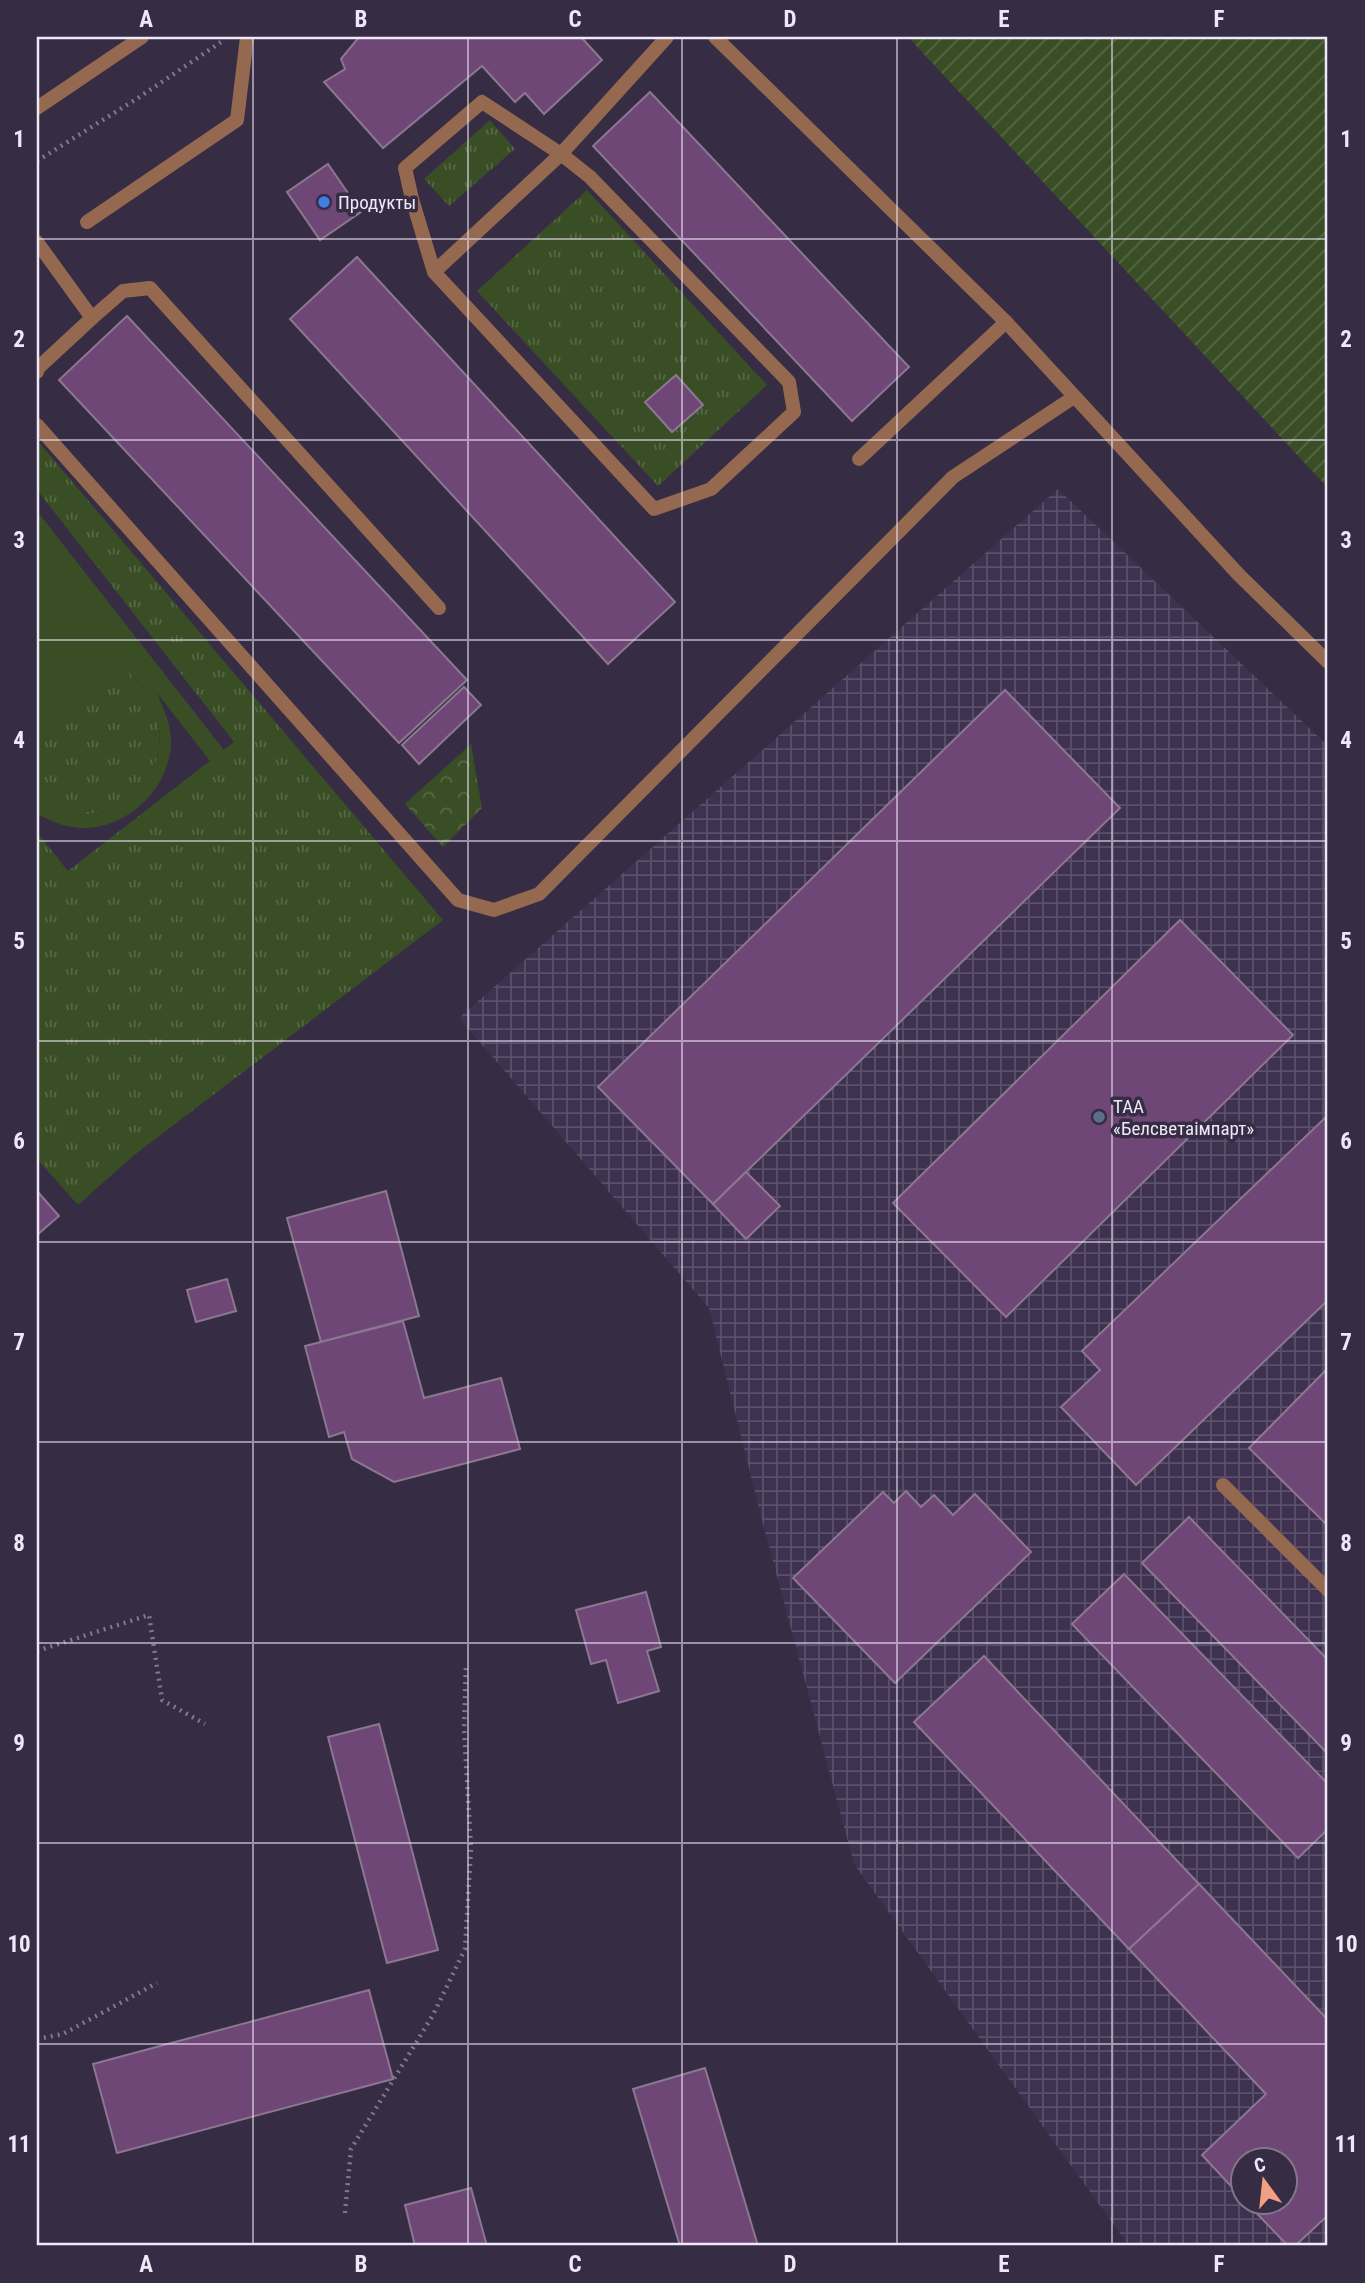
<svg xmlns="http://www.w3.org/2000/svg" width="1365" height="2283" viewBox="0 0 1365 2283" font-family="'Roboto Condensed',sans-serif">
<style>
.industrial{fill:url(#industrial-grid);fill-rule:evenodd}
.grass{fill:url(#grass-tufts)}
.park{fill:url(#park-crowns)}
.garden{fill:url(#garden-furrows)}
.pitch{fill:#394e25}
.building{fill:#6f4777;stroke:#8c7790;stroke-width:2}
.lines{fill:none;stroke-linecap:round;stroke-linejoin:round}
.path{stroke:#81788d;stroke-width:4.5;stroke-dasharray:2 5;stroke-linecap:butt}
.service{stroke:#956950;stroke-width:14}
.minor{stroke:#956950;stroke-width:14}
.tertiary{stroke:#956950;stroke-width:14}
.grid{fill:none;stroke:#eee8f8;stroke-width:2;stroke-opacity:0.55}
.shop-dot{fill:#3f7fe0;stroke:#362c44;stroke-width:2.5}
.service-dot{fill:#5c6f8a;stroke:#362c44;stroke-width:2.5}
.labels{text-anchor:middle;stroke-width:7;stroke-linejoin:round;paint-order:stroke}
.poi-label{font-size:19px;fill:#eee8f8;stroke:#362c44;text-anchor:start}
.neatline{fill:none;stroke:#eee8f8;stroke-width:2.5}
.grid-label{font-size:23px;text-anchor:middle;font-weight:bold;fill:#eee8f8}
</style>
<defs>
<pattern id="industrial-grid" width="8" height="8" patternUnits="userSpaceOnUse" patternTransform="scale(1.75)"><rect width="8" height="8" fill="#3f3251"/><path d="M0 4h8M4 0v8" fill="none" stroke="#5b506b"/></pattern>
<pattern id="grass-tufts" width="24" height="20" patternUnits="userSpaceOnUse" patternTransform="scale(1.75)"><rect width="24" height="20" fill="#394e25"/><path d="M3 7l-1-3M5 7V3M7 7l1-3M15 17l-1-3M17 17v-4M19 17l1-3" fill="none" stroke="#566845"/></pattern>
<pattern id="park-crowns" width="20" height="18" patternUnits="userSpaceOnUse" patternTransform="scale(1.75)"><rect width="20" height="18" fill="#394e25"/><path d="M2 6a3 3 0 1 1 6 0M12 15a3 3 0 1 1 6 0" fill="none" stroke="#566845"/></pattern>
<pattern id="garden-furrows" width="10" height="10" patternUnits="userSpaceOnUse" patternTransform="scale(1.75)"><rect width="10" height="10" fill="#394e25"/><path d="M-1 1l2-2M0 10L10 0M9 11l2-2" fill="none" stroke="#566845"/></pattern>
</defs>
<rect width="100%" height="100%" fill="#362c44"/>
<path class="industrial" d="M 1058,489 L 1328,746 L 1328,2246 L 1129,2246 L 854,1864 L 763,1524 L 709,1308 L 459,1018 ZM 1242,2160 L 1284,2160 L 1284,2202 L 1242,2202 Z"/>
<g class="grass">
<path d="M 490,120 L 515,149 L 449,206 L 424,179 Z"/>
<path d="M 587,190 L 767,385 L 658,486 L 477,291 Z"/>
<path d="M 37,440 L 443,920 L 133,1156 L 78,1205 L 37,1159 L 37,832 L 68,871 L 234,742 L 37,490 Z"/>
<path d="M 124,666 C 137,682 154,699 158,720 C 172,791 97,839 37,801 L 37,732 Z"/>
</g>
<path class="park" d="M 471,744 L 482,808 L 443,847 L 405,804 Z"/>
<path class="garden" d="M 908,37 L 1328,37 L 1328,488 Z"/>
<path class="pitch" d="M 37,511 L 224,750 L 210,761 L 157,693 C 163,708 170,721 171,738 C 173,785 129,829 83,828 C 66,828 51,821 37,814 L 37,801 C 97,839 172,791 158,720 C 154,699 137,681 124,666 L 37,732 Z"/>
<g class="building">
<path d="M 359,37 L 581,37 L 602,60 L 544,114 L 525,93 L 515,102 L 482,66 L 383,148 L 324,82 L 345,69 L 341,59 Z"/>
<path d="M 650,92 L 909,367 L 852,421 L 593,146 Z"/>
<path d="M 328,164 L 361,212 L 320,240 L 287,192 Z"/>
<path d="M 357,257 L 675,602 L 608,664 L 290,319 Z"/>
<path d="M 127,316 L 467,680 L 399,743 L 59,380 Z"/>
<path d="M 676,375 L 703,405 L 672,432 L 645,402 Z"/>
<path d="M 464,687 L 481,705 L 419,764 L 402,745 Z"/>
<path d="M 1005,690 L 1120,808 L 713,1204 L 598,1087 Z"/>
<path d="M 1180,920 L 1293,1035 L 1006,1317 L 893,1203 Z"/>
<path d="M 1328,1115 L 1328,1300 L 1136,1485 L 1061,1407 L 1100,1370 L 1082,1351 Z"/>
<path d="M 746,1172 L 780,1206 L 746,1239 L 713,1204 Z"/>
<path d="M 37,1191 L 59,1216 L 37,1235 Z"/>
<path d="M 386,1191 L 419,1316 L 321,1342 L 287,1218 Z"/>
<path d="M 227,1279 L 236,1311 L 196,1322 L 187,1290 Z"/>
<path d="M 403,1321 L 424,1398 L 501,1378 L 520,1449 L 394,1482 L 352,1459 L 344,1432 L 329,1437 L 305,1346 Z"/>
<path d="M 1328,1368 L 1328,1523 L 1327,1525 L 1249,1448 Z"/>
<path d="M 906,1491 L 921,1507 L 934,1495 L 953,1515 L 975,1494 L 1031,1552 L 895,1683 L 793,1578 L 883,1492 L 894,1503 Z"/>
<path d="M 1189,1517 L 1328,1660 L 1328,1754 L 1142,1563 Z"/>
<path d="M 1124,1574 L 1328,1784 L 1328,1829 L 1298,1858 L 1072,1624 Z"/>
<path d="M 646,1592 L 661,1647 L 647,1651 L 659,1691 L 618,1703 L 606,1660 L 591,1664 L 576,1610 Z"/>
<path d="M 984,1656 L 1199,1884 L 1129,1949 L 914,1722 Z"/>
<path d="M 379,1724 L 438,1950 L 387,1963 L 328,1737 Z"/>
<path d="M 1199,1884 L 1328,2020 L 1328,2215 L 1295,2246 L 1288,2246 L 1246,2202 L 1284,2202 L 1284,2160 L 1242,2160 L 1242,2198 L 1202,2155 L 1266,2094 L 1129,1949 Z"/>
<path d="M 369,1990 L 393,2079 L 117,2153 L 93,2064 Z"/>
<path d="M 705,2068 L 758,2246 L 680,2246 L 633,2089 Z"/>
<path d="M 471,2188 L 487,2246 L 415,2246 L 405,2205 Z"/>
</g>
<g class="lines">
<g class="path">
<path d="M 37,161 L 138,98 L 221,42"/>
<path d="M 37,1651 L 149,1615 L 162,1700 L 205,1724"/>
<path d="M 37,2039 L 63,2034 L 157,1983"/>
<path d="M 345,2213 L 351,2149 L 433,2015 L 465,1949 L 471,1848 L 464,1729 L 466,1664"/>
</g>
<g class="service">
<path d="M 87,222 L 237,120 L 247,37"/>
<path d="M 37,242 L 92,318 L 123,291 L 150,288 L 439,608"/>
<path d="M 434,272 L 561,154 L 590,177 L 789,382 L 794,412 L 711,489 L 654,509 L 434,272 L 412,199 L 405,168 L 482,102 L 561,154 L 667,37"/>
<path d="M 37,372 L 38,368 L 92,318"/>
<path d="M 37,425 L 458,900 L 494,910 L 539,894 L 953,477 L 1074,397"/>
<path d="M 859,459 L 1006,322"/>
<path d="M 1223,1485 L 1328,1590"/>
</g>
<path class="minor" d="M 715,37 L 1006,322 L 1239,575 L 1328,662"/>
<path class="tertiary" d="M 37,108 L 142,37"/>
</g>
<path class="grid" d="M 253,37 L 253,2246M 468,37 L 468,2246M 682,37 L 682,2246M 897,37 L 897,2246M 1112,37 L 1112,2246M 37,239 L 1328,239M 37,440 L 1328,440M 37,640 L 1328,640M 37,841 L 1328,841M 37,1041 L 1328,1041M 37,1242 L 1328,1242M 37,1442 L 1328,1442M 37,1643 L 1328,1643M 37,1843 L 1328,1843M 37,2044 L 1328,2044"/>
<circle class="shop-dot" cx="324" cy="202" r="7"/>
<circle class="service-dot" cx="1099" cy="1117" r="7"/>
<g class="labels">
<g class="poi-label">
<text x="338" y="209">Продукты</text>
<text x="1113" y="1113">ТАА<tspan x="1113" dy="22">«Белсветаімпарт»</tspan></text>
</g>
</g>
<rect width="1365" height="2283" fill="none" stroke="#362c44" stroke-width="77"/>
<g transform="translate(1264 2181) rotate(345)"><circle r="33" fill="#362c44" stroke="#80778c" stroke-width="2"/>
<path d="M0-5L12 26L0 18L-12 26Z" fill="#f39f82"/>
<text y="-10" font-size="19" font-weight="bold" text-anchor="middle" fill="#eee8f8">С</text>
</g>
<rect x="38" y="38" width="1288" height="2206" class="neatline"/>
<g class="grid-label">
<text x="146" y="27">A</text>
<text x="361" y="27">B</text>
<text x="575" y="27">C</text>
<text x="790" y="27">D</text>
<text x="1004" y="27">E</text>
<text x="1219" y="27">F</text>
<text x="19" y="147">1</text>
<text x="1346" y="147">1</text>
<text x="19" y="347">2</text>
<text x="1346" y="347">2</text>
<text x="19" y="548">3</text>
<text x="1346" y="548">3</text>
<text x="19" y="748">4</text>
<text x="1346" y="748">4</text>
<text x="19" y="949">5</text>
<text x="1346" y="949">5</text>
<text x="19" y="1149">6</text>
<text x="1346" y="1149">6</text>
<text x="19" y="1350">7</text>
<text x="1346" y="1350">7</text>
<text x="19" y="1551">8</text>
<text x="1346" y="1551">8</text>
<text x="19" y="1751">9</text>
<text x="1346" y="1751">9</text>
<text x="19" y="1952">10</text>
<text x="1346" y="1952">10</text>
<text x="19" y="2152">11</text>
<text x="1346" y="2152">11</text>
<text x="146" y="2272">A</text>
<text x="361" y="2272">B</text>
<text x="575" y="2272">C</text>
<text x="790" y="2272">D</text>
<text x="1004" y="2272">E</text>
<text x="1219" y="2272">F</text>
</g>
</svg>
